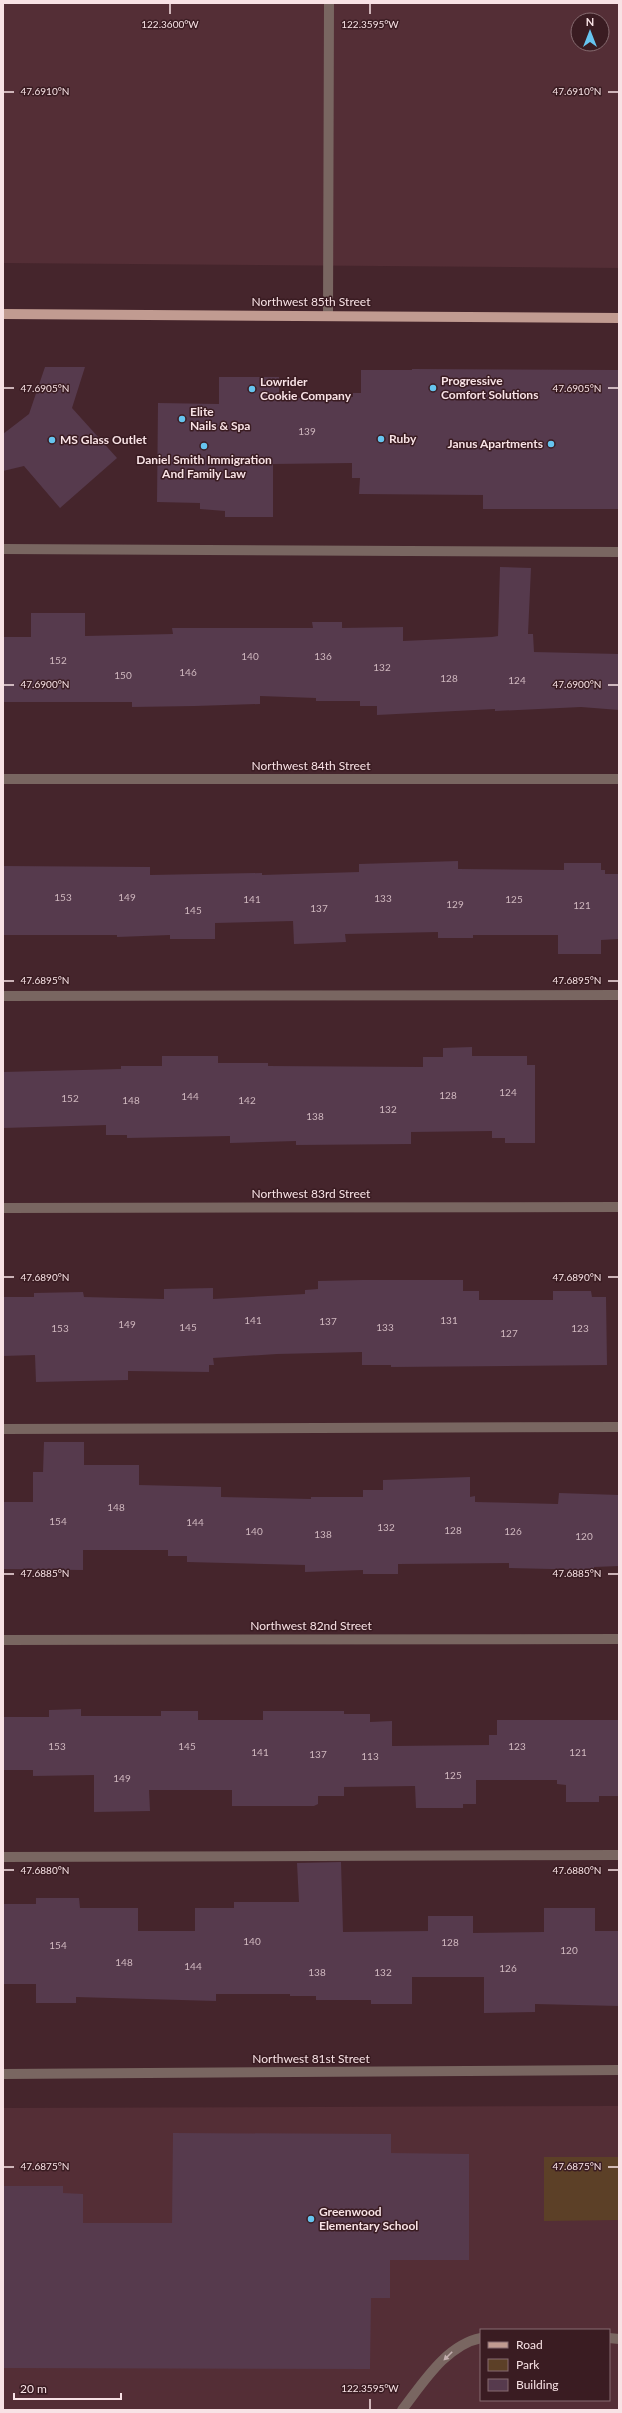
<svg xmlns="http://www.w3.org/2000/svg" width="622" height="2413" viewBox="0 0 622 2413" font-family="Lato,sans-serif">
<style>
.built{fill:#542e36;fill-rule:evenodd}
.green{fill:#5c4027}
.building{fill:#563a4d}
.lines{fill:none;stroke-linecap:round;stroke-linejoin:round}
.minor{stroke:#796661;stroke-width:10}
.major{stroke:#c19b91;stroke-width:10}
.oneway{fill:#c5b0b0}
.ticks{fill:none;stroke:#f8e2e5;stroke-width:1.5}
.poi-dot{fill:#66c4ef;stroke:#3a1c22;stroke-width:1.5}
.labels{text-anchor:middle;stroke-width:3;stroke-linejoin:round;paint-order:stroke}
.number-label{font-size:10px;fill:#d0b8bf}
.street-label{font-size:12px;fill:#f8e2e5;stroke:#3a1c22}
.poi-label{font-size:12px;font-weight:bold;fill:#f8e2e5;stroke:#3a1c22;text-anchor:start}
.ticks-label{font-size:10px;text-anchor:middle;fill:#f8e2e5;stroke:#3a1c22;stroke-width:3;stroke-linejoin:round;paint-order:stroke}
</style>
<rect width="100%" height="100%" fill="#45252c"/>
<g class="built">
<path d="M 3,3 L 619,3 L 619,268 L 3,263 ZM 578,20 L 602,20 L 602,44 L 578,44 Z"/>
<path d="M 619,2106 L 619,2410 L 3,2410 L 3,2108 ZM 481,2330 L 609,2330 L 609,2400 L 481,2400 Z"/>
</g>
<path class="green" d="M 544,2157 L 619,2157 L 619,2220 L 544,2221 Z"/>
<g class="building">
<path d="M 45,367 L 85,367 L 72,408 L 117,458 L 60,508 L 24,466 L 3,471 L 3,434 L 29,414 Z"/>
<path d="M 412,369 L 619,370 L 619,509 L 483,509 L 483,495 L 359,494 L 360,478 L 352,478 L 352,463 L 273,464 L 273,517 L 225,517 L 225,511 L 200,509 L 200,503 L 157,502 L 158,403 L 219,404 L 219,377 L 279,377 L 279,398 L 353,397 L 353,393 L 361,393 L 361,370 L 412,370 Z"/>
<path d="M 500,567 L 531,568 L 528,634 L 533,634 L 534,652 L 619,654 L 619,710 L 581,707 L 495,711 L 495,709 L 377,715 L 377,706 L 360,706 L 360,701 L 316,701 L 316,698 L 260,696 L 260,704 L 195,706 L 132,707 L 132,702 L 3,702 L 3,637 L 31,637 L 31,613 L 85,613 L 85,636 L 173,634 L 172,628 L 313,628 L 312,622 L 342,622 L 342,628 L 403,627 L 403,641 L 492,637 L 498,636 Z"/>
<path d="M 458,861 L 458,869 L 564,870 L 564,863 L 601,863 L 601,870 L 605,870 L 605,874 L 619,874 L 619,939 L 601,940 L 601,954 L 558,954 L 558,935 L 473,935 L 473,938 L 438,938 L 438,932 L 345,934 L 346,942 L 294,944 L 293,921 L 215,923 L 215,939 L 170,939 L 170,935 L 117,937 L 117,935 L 3,935 L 3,866 L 150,867 L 150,875 L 262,873 L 262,875 L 359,872 L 359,864 Z"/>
<path d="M 472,1047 L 472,1056 L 527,1056 L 527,1065 L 535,1065 L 535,1143 L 505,1143 L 505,1138 L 492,1138 L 492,1131 L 411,1132 L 411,1144 L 296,1145 L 296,1141 L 230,1143 L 230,1136 L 127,1138 L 127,1135 L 106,1135 L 106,1125 L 3,1128 L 3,1072 L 121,1069 L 121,1066 L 162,1066 L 162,1056 L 218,1056 L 218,1063 L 268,1063 L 268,1066 L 423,1067 L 423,1057 L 443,1057 L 443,1048 Z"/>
<path d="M 362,1280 L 463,1280 L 463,1291 L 479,1291 L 479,1300 L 553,1300 L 553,1291 L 591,1291 L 592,1297 L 606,1297 L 607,1365 L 391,1367 L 391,1365 L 362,1365 L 362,1352 L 277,1354 L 213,1358 L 214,1365 L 209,1365 L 209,1372 L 128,1371 L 128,1380 L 36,1382 L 35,1355 L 3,1356 L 3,1297 L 34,1297 L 34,1293 L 83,1292 L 84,1297 L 164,1299 L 164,1289 L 213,1288 L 213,1299 L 305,1294 L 305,1290 L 318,1289 L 318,1281 Z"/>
<path d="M 44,1442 L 84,1442 L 84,1465 L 139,1465 L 139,1485 L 221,1487 L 221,1497 L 311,1499 L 311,1497 L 363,1497 L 363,1490 L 383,1490 L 383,1480 L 470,1477 L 470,1497 L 475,1496 L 475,1502 L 558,1504 L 559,1493 L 619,1495 L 619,1566 L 594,1567 L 594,1570 L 509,1568 L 509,1563 L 398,1564 L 398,1574 L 363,1574 L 363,1570 L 305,1572 L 305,1565 L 187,1562 L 187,1556 L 168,1556 L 168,1550 L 83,1550 L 83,1570 L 3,1569 L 3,1502 L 33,1502 L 33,1472 L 43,1472 Z"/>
<path d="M 81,1709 L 81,1716 L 161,1716 L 161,1711 L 198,1711 L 198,1720 L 263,1720 L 263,1711 L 344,1711 L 344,1714 L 370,1714 L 370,1722 L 392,1721 L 392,1746 L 489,1745 L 489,1735 L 497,1735 L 497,1720 L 619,1720 L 619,1796 L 599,1796 L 599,1802 L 566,1802 L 566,1785 L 557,1784 L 557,1780 L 476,1780 L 476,1804 L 463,1804 L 463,1808 L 416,1808 L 415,1786 L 344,1787 L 344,1796 L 318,1796 L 318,1804 L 314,1806 L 232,1806 L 232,1790 L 149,1790 L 150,1811 L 94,1812 L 94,1775 L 33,1776 L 33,1770 L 3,1770 L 3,1717 L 49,1717 L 49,1710 Z"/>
<path d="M 341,1862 L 343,1932 L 428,1931 L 428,1916 L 473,1916 L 473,1933 L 544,1932 L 544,1908 L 595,1908 L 595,1931 L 619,1931 L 619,2006 L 535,2004 L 535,2012 L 484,2013 L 484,1977 L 412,1977 L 412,2004 L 371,2004 L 371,2000 L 316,2000 L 316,1996 L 290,1996 L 290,1994 L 216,1994 L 216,2001 L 76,1997 L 76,2003 L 36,2003 L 36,1984 L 3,1984 L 3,1904 L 36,1904 L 36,1898 L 79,1898 L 80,1908 L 138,1908 L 138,1931 L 195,1931 L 195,1908 L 234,1908 L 234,1902 L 299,1902 L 297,1863 Z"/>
<path d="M 173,2133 L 391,2134 L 391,2153 L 469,2154 L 469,2260 L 390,2260 L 390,2298 L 371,2298 L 370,2369 L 3,2368 L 3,2186 L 63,2186 L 63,2193 L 83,2194 L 83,2223 L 172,2223 Z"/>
</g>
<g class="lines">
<g class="minor">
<path d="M 328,315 L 329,3"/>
<path d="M 3,549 L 619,552"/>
<path d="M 3,779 L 619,779"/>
<path d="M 3,996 L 619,995"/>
<path d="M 3,1208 L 619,1207"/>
<path d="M 3,1429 L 619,1427"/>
<path d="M 3,1640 L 619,1639"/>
<path d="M 3,1857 L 619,1855"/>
<path d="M 3,2074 L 619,2070"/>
<path d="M 609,2338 L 619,2339"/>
<path d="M 402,2410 C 423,2383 446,2345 481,2338"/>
</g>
<path class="major" d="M 3,314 L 619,318"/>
</g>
<defs><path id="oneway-solid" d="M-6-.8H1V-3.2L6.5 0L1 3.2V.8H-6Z"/></defs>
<use class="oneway" href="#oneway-solid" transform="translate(448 2356) rotate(135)"/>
<path class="ticks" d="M 170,4 L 170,14M 370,4 L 370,14M 4,92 L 14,92M 608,92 L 618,92M 4,388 L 14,388M 608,388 L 618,388M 4,685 L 14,685M 608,685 L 618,685M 4,981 L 14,981M 608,981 L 618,981M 4,1277 L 14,1277M 608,1277 L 618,1277M 4,1574 L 14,1574M 608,1574 L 618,1574M 4,1870 L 14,1870M 608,1870 L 618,1870M 4,2167 L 14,2167M 608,2167 L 618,2167M 370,2399 L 370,2409"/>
<g class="poi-dot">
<circle cx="433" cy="388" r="4"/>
<circle cx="252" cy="389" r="4"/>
<circle cx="182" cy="419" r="4"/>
<circle cx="381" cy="439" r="4"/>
<circle cx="52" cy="440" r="4"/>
<circle cx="551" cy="444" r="4"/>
<circle cx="204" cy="446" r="4"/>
<circle cx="311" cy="2219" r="4"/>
</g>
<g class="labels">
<g class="number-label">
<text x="307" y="435">139</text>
<text x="250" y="660">140</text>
<text x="323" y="660">136</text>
<text x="58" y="664">152</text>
<text x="382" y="671">132</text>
<text x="188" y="676">146</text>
<text x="123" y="679">150</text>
<text x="449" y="682">128</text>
<text x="517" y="684">124</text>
<text x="63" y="901">153</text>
<text x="127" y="901">149</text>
<text x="383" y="902">133</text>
<text x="252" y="903">141</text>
<text x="514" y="903">125</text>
<text x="455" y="908">129</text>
<text x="582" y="909">121</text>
<text x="319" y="912">137</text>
<text x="193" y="914">145</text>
<text x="508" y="1096">124</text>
<text x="448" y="1099">128</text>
<text x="190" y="1100">144</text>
<text x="70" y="1102">152</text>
<text x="131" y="1104">148</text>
<text x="247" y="1104">142</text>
<text x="388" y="1113">132</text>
<text x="315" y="1120">138</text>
<text x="253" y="1324">141</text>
<text x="449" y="1324">131</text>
<text x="328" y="1325">137</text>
<text x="127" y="1328">149</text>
<text x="188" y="1331">145</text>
<text x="385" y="1331">133</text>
<text x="60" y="1332">153</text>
<text x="580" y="1332">123</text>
<text x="509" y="1337">127</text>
<text x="116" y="1511">148</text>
<text x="58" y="1525">154</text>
<text x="195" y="1526">144</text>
<text x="386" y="1531">132</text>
<text x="453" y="1534">128</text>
<text x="254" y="1535">140</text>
<text x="513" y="1535">126</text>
<text x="323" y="1538">138</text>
<text x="584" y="1540">120</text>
<text x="57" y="1750">153</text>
<text x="187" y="1750">145</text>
<text x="517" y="1750">123</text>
<text x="260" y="1756">141</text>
<text x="578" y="1756">121</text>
<text x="318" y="1758">137</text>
<text x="370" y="1760">113</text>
<text x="453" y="1779">125</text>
<text x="122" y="1782">149</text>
<text x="252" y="1945">140</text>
<text x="450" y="1946">128</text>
<text x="58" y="1949">154</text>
<text x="569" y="1954">120</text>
<text x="124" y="1966">148</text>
<text x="193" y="1970">144</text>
<text x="508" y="1972">126</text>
<text x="317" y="1976">138</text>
<text x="383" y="1976">132</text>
</g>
<g class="street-label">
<text x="311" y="306">Northwest 85th Street</text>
<text x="311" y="770">Northwest 84th Street</text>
<text x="311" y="1198">Northwest 83rd Street</text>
<text x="311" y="1630">Northwest 82nd Street</text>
<text x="311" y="2063">Northwest 81st Street</text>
</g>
<g class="poi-label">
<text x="441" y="385">Progressive<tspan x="441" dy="14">Comfort Solutions</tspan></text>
<text x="260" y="386">Lowrider<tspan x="260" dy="14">Cookie Company</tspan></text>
<text x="190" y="416">Elite<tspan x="190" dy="14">Nails &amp; Spa</tspan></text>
<text x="389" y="443">Ruby</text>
<text x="60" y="444">MS Glass Outlet</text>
<text x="543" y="448" text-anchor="end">Janus Apartments</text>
<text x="204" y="464" text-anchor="middle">Daniel Smith Immigration<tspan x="204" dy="14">And Family Law</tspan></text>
<text x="319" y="2216">Greenwood<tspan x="319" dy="14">Elementary School</tspan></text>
</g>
</g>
<g class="ticks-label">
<text x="170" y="28">122.3600°W</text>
<text x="370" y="28">122.3595°W</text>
<text x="45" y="95">47.6910°N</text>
<text x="577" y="95">47.6910°N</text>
<text x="45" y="392">47.6905°N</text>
<text x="577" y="392">47.6905°N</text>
<text x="45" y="688">47.6900°N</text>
<text x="577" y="688">47.6900°N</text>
<text x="45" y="984">47.6895°N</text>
<text x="577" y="984">47.6895°N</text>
<text x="45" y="1281">47.6890°N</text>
<text x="577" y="1281">47.6890°N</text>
<text x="45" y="1577">47.6885°N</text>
<text x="577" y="1577">47.6885°N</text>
<text x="45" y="1874">47.6880°N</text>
<text x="577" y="1874">47.6880°N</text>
<text x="45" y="2170">47.6875°N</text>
<text x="577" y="2170">47.6875°N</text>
<text x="370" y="2392">122.3595°W</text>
</g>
<rect width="622" height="2413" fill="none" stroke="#f8e2e5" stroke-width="8"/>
<rect x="480" y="2329" width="130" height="72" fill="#3a1c22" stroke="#866b70"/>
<rect x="488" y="2342" width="20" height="6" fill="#c19b91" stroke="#866b70"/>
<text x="516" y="2349" font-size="12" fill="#f8e2e5">Road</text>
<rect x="488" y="2359" width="20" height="12" fill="#5c4027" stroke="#866b70"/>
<text x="516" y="2369" font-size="12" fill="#f8e2e5">Park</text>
<rect x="488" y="2379" width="20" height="12" fill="#563a4d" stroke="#866b70"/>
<text x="516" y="2389" font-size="12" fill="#f8e2e5">Building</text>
<g transform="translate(590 32)"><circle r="19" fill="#3a1c22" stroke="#866b70"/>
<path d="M0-3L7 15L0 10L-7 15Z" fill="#66c4ef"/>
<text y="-6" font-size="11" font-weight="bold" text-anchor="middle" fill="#f8e2e5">N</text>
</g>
<path d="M14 2393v6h107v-6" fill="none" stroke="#f8e2e5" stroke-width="2"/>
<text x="20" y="2393" font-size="12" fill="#f8e2e5" stroke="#3a1c22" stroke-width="3" paint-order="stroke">20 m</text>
</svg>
